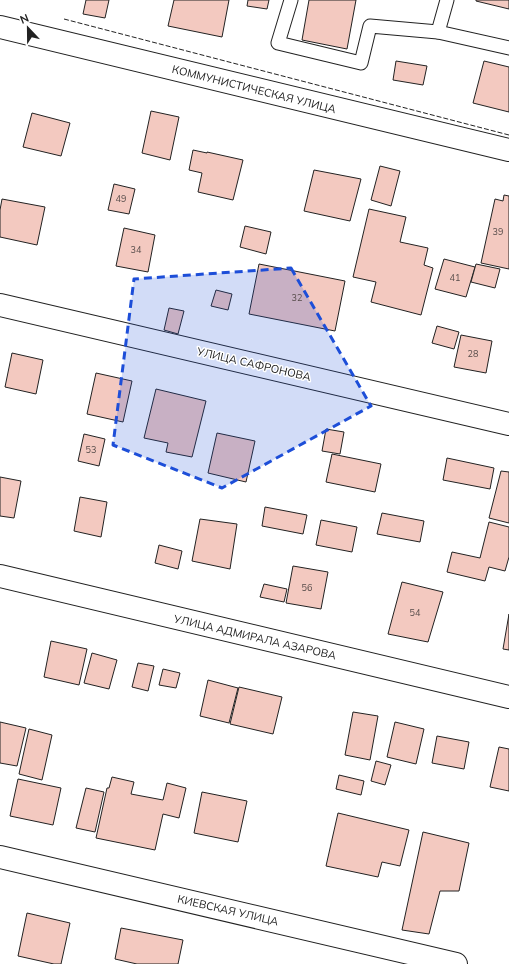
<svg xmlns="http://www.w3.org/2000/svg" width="509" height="964" viewBox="0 0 509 964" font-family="Mulish,sans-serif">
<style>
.building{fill:#f3c9c0;stroke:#222}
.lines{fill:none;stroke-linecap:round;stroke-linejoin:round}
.service-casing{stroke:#222;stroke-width:15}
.minor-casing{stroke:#222;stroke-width:24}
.tertiary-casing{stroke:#222;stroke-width:24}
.service{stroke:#fff;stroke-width:13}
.minor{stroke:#fff;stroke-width:22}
.tertiary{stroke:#fff;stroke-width:22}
.fence{stroke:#222;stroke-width:1;stroke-dasharray:5 2;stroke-linecap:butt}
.marked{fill:#1d4ed8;fill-opacity:0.2;stroke:#1d4ed8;stroke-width:3;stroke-dasharray:8 5;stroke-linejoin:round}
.labels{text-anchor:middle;stroke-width:3;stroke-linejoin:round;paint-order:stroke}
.number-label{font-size:9px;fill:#564c4a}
.street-label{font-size:11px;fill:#222;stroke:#fff}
</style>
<rect width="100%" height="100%" fill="#fff"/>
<g class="building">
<path d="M 86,0 L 109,0 L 105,18 L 83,14 Z"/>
<path d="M 174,0 L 229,0 L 222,37 L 168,26 Z"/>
<path d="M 248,0 L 269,0 L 267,9 L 247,6 Z"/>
<path d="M 309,0 L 356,0 L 347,49 L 302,40 Z"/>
<path d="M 476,0 L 509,0 L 509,9 L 476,1 Z"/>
<path d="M 396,61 L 427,66 L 423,85 L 393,80 Z"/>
<path d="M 484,61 L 509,67 L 509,112 L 473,103 Z"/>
<path d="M 151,111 L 179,117 L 170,160 L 142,153 Z"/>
<path d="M 32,113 L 70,123 L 61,156 L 23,147 Z"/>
<path d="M 193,150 L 207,153 L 207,152 L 243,160 L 233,200 L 198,192 L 202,173 L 189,170 Z"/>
<path d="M 380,166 L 400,171 L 391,206 L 371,200 Z"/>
<path d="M 314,170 L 361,179 L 350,221 L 304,211 Z"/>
<path d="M 114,184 L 135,189 L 129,214 L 108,210 Z"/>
<path d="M 504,195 L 509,196 L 509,269 L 481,263 L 495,199 L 503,201 Z"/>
<path d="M 2,199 L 45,207 L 37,245 L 0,237 L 0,210 Z"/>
<path d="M 369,209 L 406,217 L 400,242 L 428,248 L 424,265 L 433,268 L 421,315 L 371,302 L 376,282 L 353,277 Z"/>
<path d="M 245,226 L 271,232 L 266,254 L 240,247 Z"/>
<path d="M 124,228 L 155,235 L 148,272 L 116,266 Z"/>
<path d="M 444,259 L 475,267 L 466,297 L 435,289 Z"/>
<path d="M 259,264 L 345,281 L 335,331 L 249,314 Z"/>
<path d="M 476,264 L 500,269 L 495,288 L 471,282 Z"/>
<path d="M 216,290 L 232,294 L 228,310 L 211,306 Z"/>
<path d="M 169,308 L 184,311 L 178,334 L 164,330 Z"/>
<path d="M 437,326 L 459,332 L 454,349 L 432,343 Z"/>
<path d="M 461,335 L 492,341 L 486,373 L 454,367 Z"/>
<path d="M 12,353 L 43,360 L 36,394 L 5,387 Z"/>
<path d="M 96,373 L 132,381 L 123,422 L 87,414 Z"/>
<path d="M 156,389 L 206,401 L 192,457 L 166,452 L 168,443 L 144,438 Z"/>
<path d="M 326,429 L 344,432 L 340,454 L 322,451 Z"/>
<path d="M 217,433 L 255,441 L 246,482 L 208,473 Z"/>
<path d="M 84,434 L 105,439 L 99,466 L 78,461 Z"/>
<path d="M 332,454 L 381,464 L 375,492 L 326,482 Z"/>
<path d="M 447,458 L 494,468 L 490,489 L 443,480 Z"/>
<path d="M 501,471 L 509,472 L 509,523 L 489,518 Z"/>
<path d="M 0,477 L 21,481 L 14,518 L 0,516 Z"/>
<path d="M 80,497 L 107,502 L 101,537 L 74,531 Z"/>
<path d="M 265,507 L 307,515 L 303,534 L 262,526 Z"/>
<path d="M 382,513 L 424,521 L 420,542 L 377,534 Z"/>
<path d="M 200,519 L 237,524 L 230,569 L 192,561 Z"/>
<path d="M 321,520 L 357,527 L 352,552 L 316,545 Z"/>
<path d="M 489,522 L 509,527 L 509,557 L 505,571 L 489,567 L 485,581 L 447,572 L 452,552 L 480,558 Z"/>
<path d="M 159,545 L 182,551 L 178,569 L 155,563 Z"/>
<path d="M 293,566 L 328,572 L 321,609 L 286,603 Z"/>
<path d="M 402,582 L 443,592 L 428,642 L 388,634 Z"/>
<path d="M 264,584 L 287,589 L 284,602 L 260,597 Z"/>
<path d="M 509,614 L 509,650 L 503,649 Z"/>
<path d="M 51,641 L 87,649 L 79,685 L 44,677 Z"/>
<path d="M 92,653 L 117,660 L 109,689 L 84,683 Z"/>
<path d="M 138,663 L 154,666 L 148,691 L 132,687 Z"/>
<path d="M 163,669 L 180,673 L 176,688 L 159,685 Z"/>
<path d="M 208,680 L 238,688 L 229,723 L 200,716 Z"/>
<path d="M 239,687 L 282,697 L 273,734 L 230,724 Z"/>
<path d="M 353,712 L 378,716 L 370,760 L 345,755 Z"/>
<path d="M 0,722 L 26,728 L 17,766 L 0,763 Z"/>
<path d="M 395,722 L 424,729 L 416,764 L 387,757 Z"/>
<path d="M 29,729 L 52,735 L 42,780 L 19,774 Z"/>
<path d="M 437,736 L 469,742 L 464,769 L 432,763 Z"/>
<path d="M 499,747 L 509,749 L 509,791 L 490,787 Z"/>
<path d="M 376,761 L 391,765 L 385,785 L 371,781 Z"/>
<path d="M 339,775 L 364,781 L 361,795 L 336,789 Z"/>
<path d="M 112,777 L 134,782 L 131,794 L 163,800 L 167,783 L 186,788 L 179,818 L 163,814 L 155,850 L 96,838 L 107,788 L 109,788 Z"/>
<path d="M 18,779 L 61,788 L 53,825 L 10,816 Z"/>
<path d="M 86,788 L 104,792 L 95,832 L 76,828 Z"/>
<path d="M 202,792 L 247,801 L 238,842 L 194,833 Z"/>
<path d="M 338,813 L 409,830 L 400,866 L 382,862 L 378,877 L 326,866 Z"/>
<path d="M 423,832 L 469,843 L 459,891 L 440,891 L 429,934 L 402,930 Z"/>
<path d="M 27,913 L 70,923 L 61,964 L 54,964 L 18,956 Z"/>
<path d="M 121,928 L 183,940 L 178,964 L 137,964 L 115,959 Z"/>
</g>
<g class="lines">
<defs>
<g id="service">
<path d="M 291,0 L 278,43 L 361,63 L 370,26 L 438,32 L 447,0"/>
<path d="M 438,32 L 509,48"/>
</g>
<g id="minor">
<path d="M 0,305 L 509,424"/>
<path d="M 0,576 L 509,697"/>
<path d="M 0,857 L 456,964"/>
</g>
<path id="tertiary" d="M 0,27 L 509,150"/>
</defs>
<use href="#service" class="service-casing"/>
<use href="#minor" class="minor-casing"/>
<use href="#tertiary" class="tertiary-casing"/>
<use href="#service" class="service"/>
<use href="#minor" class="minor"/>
<use href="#tertiary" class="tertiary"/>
<path class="fence" d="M 64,19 L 509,135"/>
</g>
<path class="marked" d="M 291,268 L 371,406 L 222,488 L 113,445 L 134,279 Z"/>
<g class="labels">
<g class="number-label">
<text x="121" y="202">49</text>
<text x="498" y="235">39</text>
<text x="136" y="253">34</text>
<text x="455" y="281">41</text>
<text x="297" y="301">32</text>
<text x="473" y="357">28</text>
<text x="91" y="453">53</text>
<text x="307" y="591">56</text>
<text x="415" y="616">54</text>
</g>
<g class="street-label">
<text transform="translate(254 89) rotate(14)" y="4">КОММУНИСТИЧЕСКАЯ УЛИЦА</text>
<text transform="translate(254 364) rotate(13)" y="4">УЛИЦА САФРОНОВА</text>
<text transform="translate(255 637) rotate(13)" y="4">УЛИЦА АДМИРАЛА АЗАРОВА</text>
<text transform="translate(228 910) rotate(13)" y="4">КИЕВСКАЯ УЛИЦА</text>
</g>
</g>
<g transform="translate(28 28) rotate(338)" stroke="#ffffff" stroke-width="3" paint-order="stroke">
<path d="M0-3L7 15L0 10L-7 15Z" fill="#222222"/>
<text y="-6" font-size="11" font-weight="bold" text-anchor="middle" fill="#222222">N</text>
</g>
</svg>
